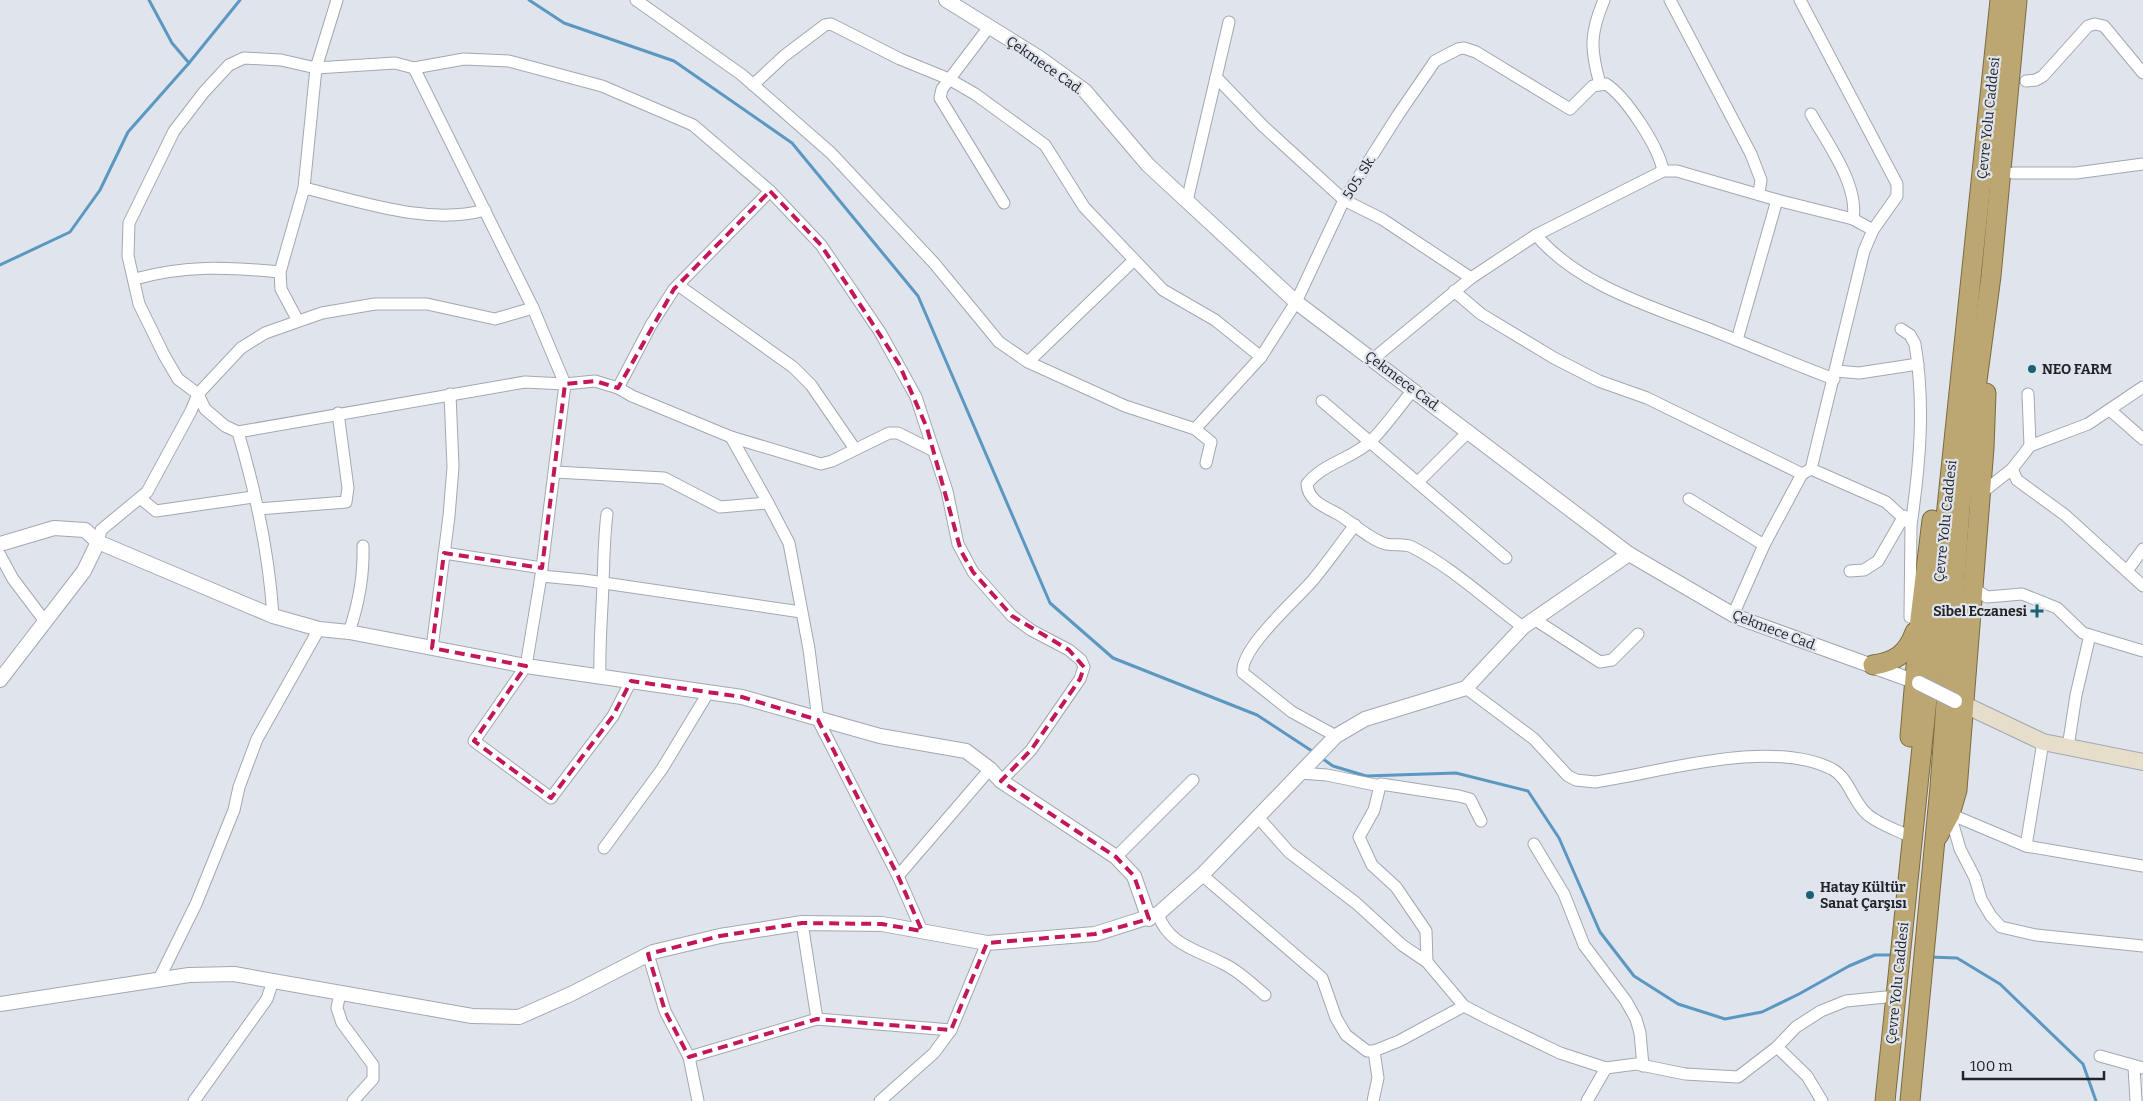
<svg xmlns="http://www.w3.org/2000/svg" width="2143" height="1101" viewBox="0 0 2143 1101" font-family="Bitter,serif">
<style>
.lines{fill:none;stroke-linecap:round;stroke-linejoin:round}
.stream{stroke:#5b98c1;stroke-width:3}
.minor-casing{stroke:#a3a8b0;stroke-width:13}
.tertiary-casing{stroke:#a3a8b0;stroke-width:16}
.secondary-casing{stroke:#a3a8b0;stroke-width:18}
.trunk-casing{stroke:#7c6b40;stroke-width:21}
.minor{stroke:#fff;stroke-width:11}
.tertiary{stroke:#fff;stroke-width:14}
.secondary{stroke:#e6deca;stroke-width:16}
.trunk{stroke:#bca772;stroke-width:19}
.tertiary-bridge-casing{stroke:#a3a8b0;stroke-width:16;stroke-linecap:butt}
.tertiary-bridge{stroke:#fff;stroke-width:14}
.marked{fill:none;stroke:#c2185b;stroke-width:4;stroke-dasharray:10 6;stroke-linejoin:round}
.poi-dot{fill:#1b6372;stroke:#dfe4ed;stroke-width:2}
.labels{text-anchor:middle;stroke-width:4.5;stroke-linejoin:round;paint-order:stroke}
.street-label{font-size:14px;fill:#222427;stroke:#dfe4ed}
.poi-label{font-size:14px;font-weight:bold;fill:#222427;stroke:#dfe4ed;text-anchor:start}
</style>
<rect width="100%" height="100%" fill="#dfe4ed"/>
<g class="lines">
<g class="stream">
<path d="M 149,0 L 172,43 L 189,63"/>
<path d="M 529,0 L 564,23 L 674,61 L 792,143 L 918,296 L 1050,603 L 1113,658 L 1257,715 L 1315,753"/>
<path d="M 0,265 L 70,232 L 100,190 L 128,132 L 189,63 L 240,0"/>
<path d="M 1320,757 L 1333,766 L 1366,776 L 1456,773 L 1528,791 L 1559,838 L 1600,932 L 1634,976 L 1678,1004 L 1725,1019 L 1762,1012 L 1799,994 L 1849,966 L 1875,955 L 1893,955"/>
<path d="M 1929,957 L 1957,958 L 2000,984 L 2083,1064 L 2096,1101"/>
</g>
<defs>
<g id="minor">
<path d="M 636,0 L 742,75 L 831,153 L 934,263 L 999,342 L 1028,362 L 1125,406 L 1195,429 L 1211,442 L 1206,463"/>
<path d="M 1670,0 L 1751,154 L 1761,180 L 1759,193"/>
<path d="M 1800,0 L 1897,184 L 1897,196 L 1873,230 L 1864,251 L 1811,469"/>
<path d="M 989,27 L 942,89 L 940,98 L 1004,203"/>
<path d="M 414,68 L 533,308"/>
<path d="M 1216,77 L 1263,126 L 1344,200 L 1382,219 L 1471,278"/>
<path d="M 2026,81 L 2036,80 L 2043,76 L 2088,26 L 2095,24 L 2104,26 L 2143,73"/>
<path d="M 1600,84 C 1590,49 1590,33 1604,0"/>
<path d="M 753,85 L 784,56 L 825,25 L 831,24 L 900,59 L 949,79 L 975,94 L 1045,145 L 1084,207 L 1163,290 L 1215,320 L 1261,357"/>
<path d="M 1811,114 C 1827,143 1859,185 1853,219"/>
<path d="M 2013,173 L 2076,173 L 2143,164"/>
<path d="M 304,188 C 359,201 429,226 485,210"/>
<path d="M 1187,201 L 1229,22"/>
<path d="M 1536,235 C 1579,286 1653,307 1714,331 C 1754,347 1794,364 1834,379"/>
<path d="M 135,279 C 185,265 228,267 280,272"/>
<path d="M 678,285 L 793,367 L 811,385 L 855,449"/>
<path d="M 1454,291 L 1481,314 L 1554,358 L 1599,381 L 1647,398 L 1802,474 L 1811,469 L 1886,502 L 1911,525 L 1910,617 L 1920,619"/>
<path d="M 298,321 L 281,289 L 280,272 L 304,188 L 316,68 L 337,0"/>
<path d="M 1901,329 L 1910,335 L 1915,344 C 1925,404 1920,464 1911,525"/>
<path d="M 1737,340 L 1777,200"/>
<path d="M 1373,359 L 1471,278 L 1536,235 L 1663,171 L 1677,171 L 1777,200 L 1853,219 L 1873,230"/>
<path d="M 1028,362 L 1133,261"/>
<path d="M 1836,371 L 1859,373 L 1918,364"/>
<path d="M 618,388 L 651,325 L 674,289 L 770,191"/>
<path d="M 1413,390 C 1399,407 1386,426 1371,441 C 1352,459 1323,463 1307,484 C 1308,501 1325,507 1338,514 C 1353,523 1369,539 1386,544 C 1395,546 1404,543 1412,547 C 1453,568 1486,600 1523,627"/>
<path d="M 2028,394 L 2030,446"/>
<path d="M 1322,401 L 1506,558"/>
<path d="M 2110,410 L 2143,439"/>
<path d="M 1195,429 L 1261,357 L 1296,302 L 1344,200 L 1398,115 L 1435,61 L 1458,49 L 1464,48 L 1476,52 L 1570,109 L 1593,86 L 1606,84 C 1626,97 1659,147 1663,171"/>
<path d="M 238,432 L 525,382 L 565,384 L 595,381 L 618,388 L 632,396 L 731,437 L 768,503 L 789,543 L 809,649 L 818,720 L 898,876 L 922,931"/>
<path d="M 731,437 L 821,464 L 832,461 L 889,433 L 898,433 L 932,450"/>
<path d="M 2012,469 L 2017,480 L 2065,515 L 2143,586"/>
<path d="M 555,472 L 664,478 L 720,507 L 768,503"/>
<path d="M 1418,482 L 1469,431"/>
<path d="M 1979,495 L 2012,469 L 2030,446 L 2088,424 L 2143,387"/>
<path d="M 140,498 L 156,511 L 253,497"/>
<path d="M 1689,499 L 1764,545"/>
<path d="M 258,509 L 346,502 L 348,488 L 338,413"/>
<path d="M 98,542 L 101,530 L 147,492 L 191,411 L 198,394 L 241,348 L 265,333 L 322,313 L 375,304 L 427,304 L 495,319 L 533,308 L 565,384 L 541,576 L 526,666 L 474,741 L 551,798 L 613,716 L 631,681"/>
<path d="M 444,553 L 542,568"/>
<path d="M 0,555 L 13,579 L 44,620"/>
<path d="M 1850,571 L 1864,570 L 1878,561 L 1904,516"/>
<path d="M 2127,571 L 2143,549"/>
<path d="M 541,576 L 584,580 L 801,612"/>
<path d="M 1973,588 L 1987,597 L 2022,594 L 2057,608 L 2083,633 L 2143,651"/>
<path d="M 1733,615 L 1764,545 L 1802,474"/>
<path d="M 273,616 C 269,553 256,493 238,432 L 225,426 L 205,409 L 198,394 L 178,379 L 164,355 L 139,304 L 128,256 L 129,223 L 174,131 L 204,92 L 229,65 L 244,58 L 281,60 L 316,68 L 395,63 L 414,68 L 464,59 L 509,61 L 602,86 L 693,125 L 770,191 L 821,245 L 880,332 L 916,397 L 947,491 L 958,544 L 973,572 L 1012,616 L 1031,630 L 1069,650 L 1081,660 L 1084,667 L 1080,679 L 1031,750 L 1001,781"/>
<path d="M 1534,619 L 1600,662 L 1612,660 L 1638,634"/>
<path d="M 349,632 C 359,603 364,577 363,546"/>
<path d="M 432,648 L 449,516 L 453,467 L 450,394"/>
<path d="M 600,677 C 599,645 602,615 603,583 C 604,560 604,537 607,514"/>
<path d="M 1466,688 L 1534,739 L 1568,776 L 1576,780 L 1595,782 C 1662,772 1770,738 1832,769 C 1849,778 1853,802 1867,814 C 1878,824 1897,830 1911,837"/>
<path d="M 1336,736 L 1292,712 L 1243,673 C 1239,649 1297,599 1313,580 C 1328,562 1341,543 1355,525"/>
<path d="M 2043,742 L 2026,846 L 2143,866"/>
<path d="M 2068,747 L 2076,695 L 2090,635"/>
<path d="M 1300,773 L 1327,775 L 1380,786 L 1381,784 L 1459,796 L 1470,799 L 1481,821"/>
<path d="M 1380,786 L 1374,810 L 1359,837 L 1372,865 L 1396,887 L 1426,931 L 1427,962"/>
<path d="M 1950,814 L 1960,849 L 1975,878 L 1981,899 L 1991,916 L 2001,927 L 2036,935 L 2143,946"/>
<path d="M 1950,814 L 2026,846"/>
<path d="M 1257,816 L 1289,852 L 1356,903 L 1402,945 L 1427,962 L 1464,1006 L 1487,1018 L 1560,1053 L 1606,1068 L 1636,1064 L 1685,1074 L 1738,1077 L 1777,1047 L 1796,1027 L 1821,1011 L 1846,1001 L 1896,996"/>
<path d="M 1534,844 L 1564,894 L 1584,945 L 1626,1001 L 1636,1019 L 1640,1033 L 1643,1066"/>
<path d="M 604,848 L 662,769 L 708,693"/>
<path d="M 1116,857 L 1193,780"/>
<path d="M 1202,875 L 1322,978 L 1336,1018 L 1346,1035 L 1367,1051 L 1374,1051 L 1399,1041 L 1464,1006"/>
<path d="M 898,876 L 990,769"/>
<path d="M 1158,914 C 1168,945 1198,950 1224,964 C 1239,971 1252,984 1265,995"/>
<path d="M 802,923 L 817,1019"/>
<path d="M 648,954 L 665,1011 L 689,1057 L 698,1101"/>
<path d="M 159,979 L 196,904 L 234,810 L 239,787 L 257,739 L 319,629"/>
<path d="M 340,993 L 337,1008 L 342,1023 L 373,1065 L 373,1079 L 353,1101"/>
<path d="M 1777,1047 L 1807,1076 L 1822,1101"/>
<path d="M 2100,1056 L 2143,1068"/>
<path d="M 689,1057 L 817,1019 L 951,1030"/>
<path d="M 2134,1067 L 2136,1101"/>
<path d="M 194,1101 L 267,999 L 273,981"/>
<path d="M 880,1101 L 934,1053 L 951,1030 L 987,943"/>
<path d="M 1373,1101 L 1378,1078 L 1374,1051"/>
<path d="M 1587,1101 L 1606,1068"/>
</g>
<g id="tertiary">
<path d="M 946,0 L 1038,57 L 1085,91 L 1148,165 L 1296,302 L 1629,554 L 1737,617 L 1919,683"/>
<path d="M 0,544 L 54,528 L 85,530 L 98,542 L 273,616 L 319,629 L 349,632 L 526,666 L 742,697 L 880,736 L 966,751 L 990,769 L 1001,781 L 1116,857 L 1134,876 L 1149,919"/>
<path d="M 0,680 L 84,571 L 98,542"/>
<path d="M 0,1004 L 189,975 L 234,974 L 472,1016 L 519,1017 L 571,994 L 653,952 L 720,936 L 802,923 L 882,924 L 987,943 L 1095,934 L 1158,914 L 1202,875 L 1336,736 L 1365,719 L 1466,688 L 1523,627 L 1629,554"/>
</g>
<path id="secondary" d="M 1965,705 L 2043,742 L 2143,762"/>
<g id="trunk">
<path d="M 1873,665 C 1895,662 1907,654 1915,632"/>
<path d="M 1910,737 L 1920,619 L 1932,520"/>
<path d="M 1938,836 L 1950,814 L 1957,790 L 1984,448 L 1986,393"/>
<path d="M 1885,1101 L 2000,0"/>
<path d="M 1910,1101 L 1940,787 L 1960,508 L 1991,276 L 2017,0"/>
</g>
</defs>
<use href="#minor" class="minor-casing"/>
<use href="#tertiary" class="tertiary-casing"/>
<use href="#secondary" class="secondary-casing"/>
<use href="#trunk" class="trunk-casing"/>
<use href="#minor" class="minor"/>
<use href="#tertiary" class="tertiary"/>
<use href="#secondary" class="secondary"/>
<use href="#trunk" class="trunk"/>
<defs>
<path id="tertiary-bridge" d="M 1919,683 L 1955,701"/>
</defs>
<use href="#tertiary-bridge" class="tertiary-bridge-casing"/>
<use href="#tertiary-bridge" class="tertiary-bridge"/>
</g>
<path class="marked" d="M 770,191 L 821,245 L 899,364 L 927,428 L 961,551 L 973,572 L 1012,616 L 1069,650 L 1084,667 L 1080,679 L 1031,750 L 1001,781 L 1116,857 L 1134,876 L 1149,919 L 1095,934 L 987,943 L 951,1030 L 817,1019 L 689,1057 L 665,1011 L 648,954 L 720,936 L 802,923 L 882,924 L 922,931 L 898,876 L 818,720 L 742,697 L 631,681 L 613,716 L 551,798 L 474,741 L 526,666 L 432,648 L 444,553 L 542,568 L 565,384 L 595,381 L 618,388 L 674,289 Z"/>
<g class="poi-dot">
<circle cx="2032" cy="369" r="5"/>
<path d="M2034.5 603.5h5v5h5v5h-5v5h-5v-5h-5v-5h5z"/>
<circle cx="1810" cy="895" r="5"/>
</g>
<g class="labels">
<g class="street-label">
<text transform="translate(1045 65) rotate(35)" y="5">Çekmece Cad.</text>
<text transform="translate(1988 118) rotate(-84)" y="5">Çevre Yolu Caddesi</text>
<text transform="translate(1359 177) rotate(-58)" y="5">505. Sk.</text>
<text transform="translate(1403 381) rotate(37)" y="5">Çekmece Cad.</text>
<text transform="translate(1945 521) rotate(-84)" y="5">Çevre Yolu Caddesi</text>
<text transform="translate(1775 630) rotate(21)" y="5">Çekmece Cad.</text>
<text transform="translate(1897 983) rotate(-84)" y="5">Çevre Yolu Caddesi</text>
</g>
<g class="poi-label">
<text x="2042" y="374">NEO FARM</text>
<text x="2027" y="616" text-anchor="end">Sibel Eczanesi</text>
<text x="1820" y="892">Hatay Kültür<tspan x="1820" dy="16">Sanat Çarşısı</tspan></text>
</g>
</g>
<path d="M1963 1071v8h141v-8" fill="none" stroke="#222427" stroke-width="2.5"/>
<text x="1970" y="1071" font-size="15" fill="#222427" stroke="#dfe4ed" stroke-width="4" paint-order="stroke">100 m</text>
</svg>
